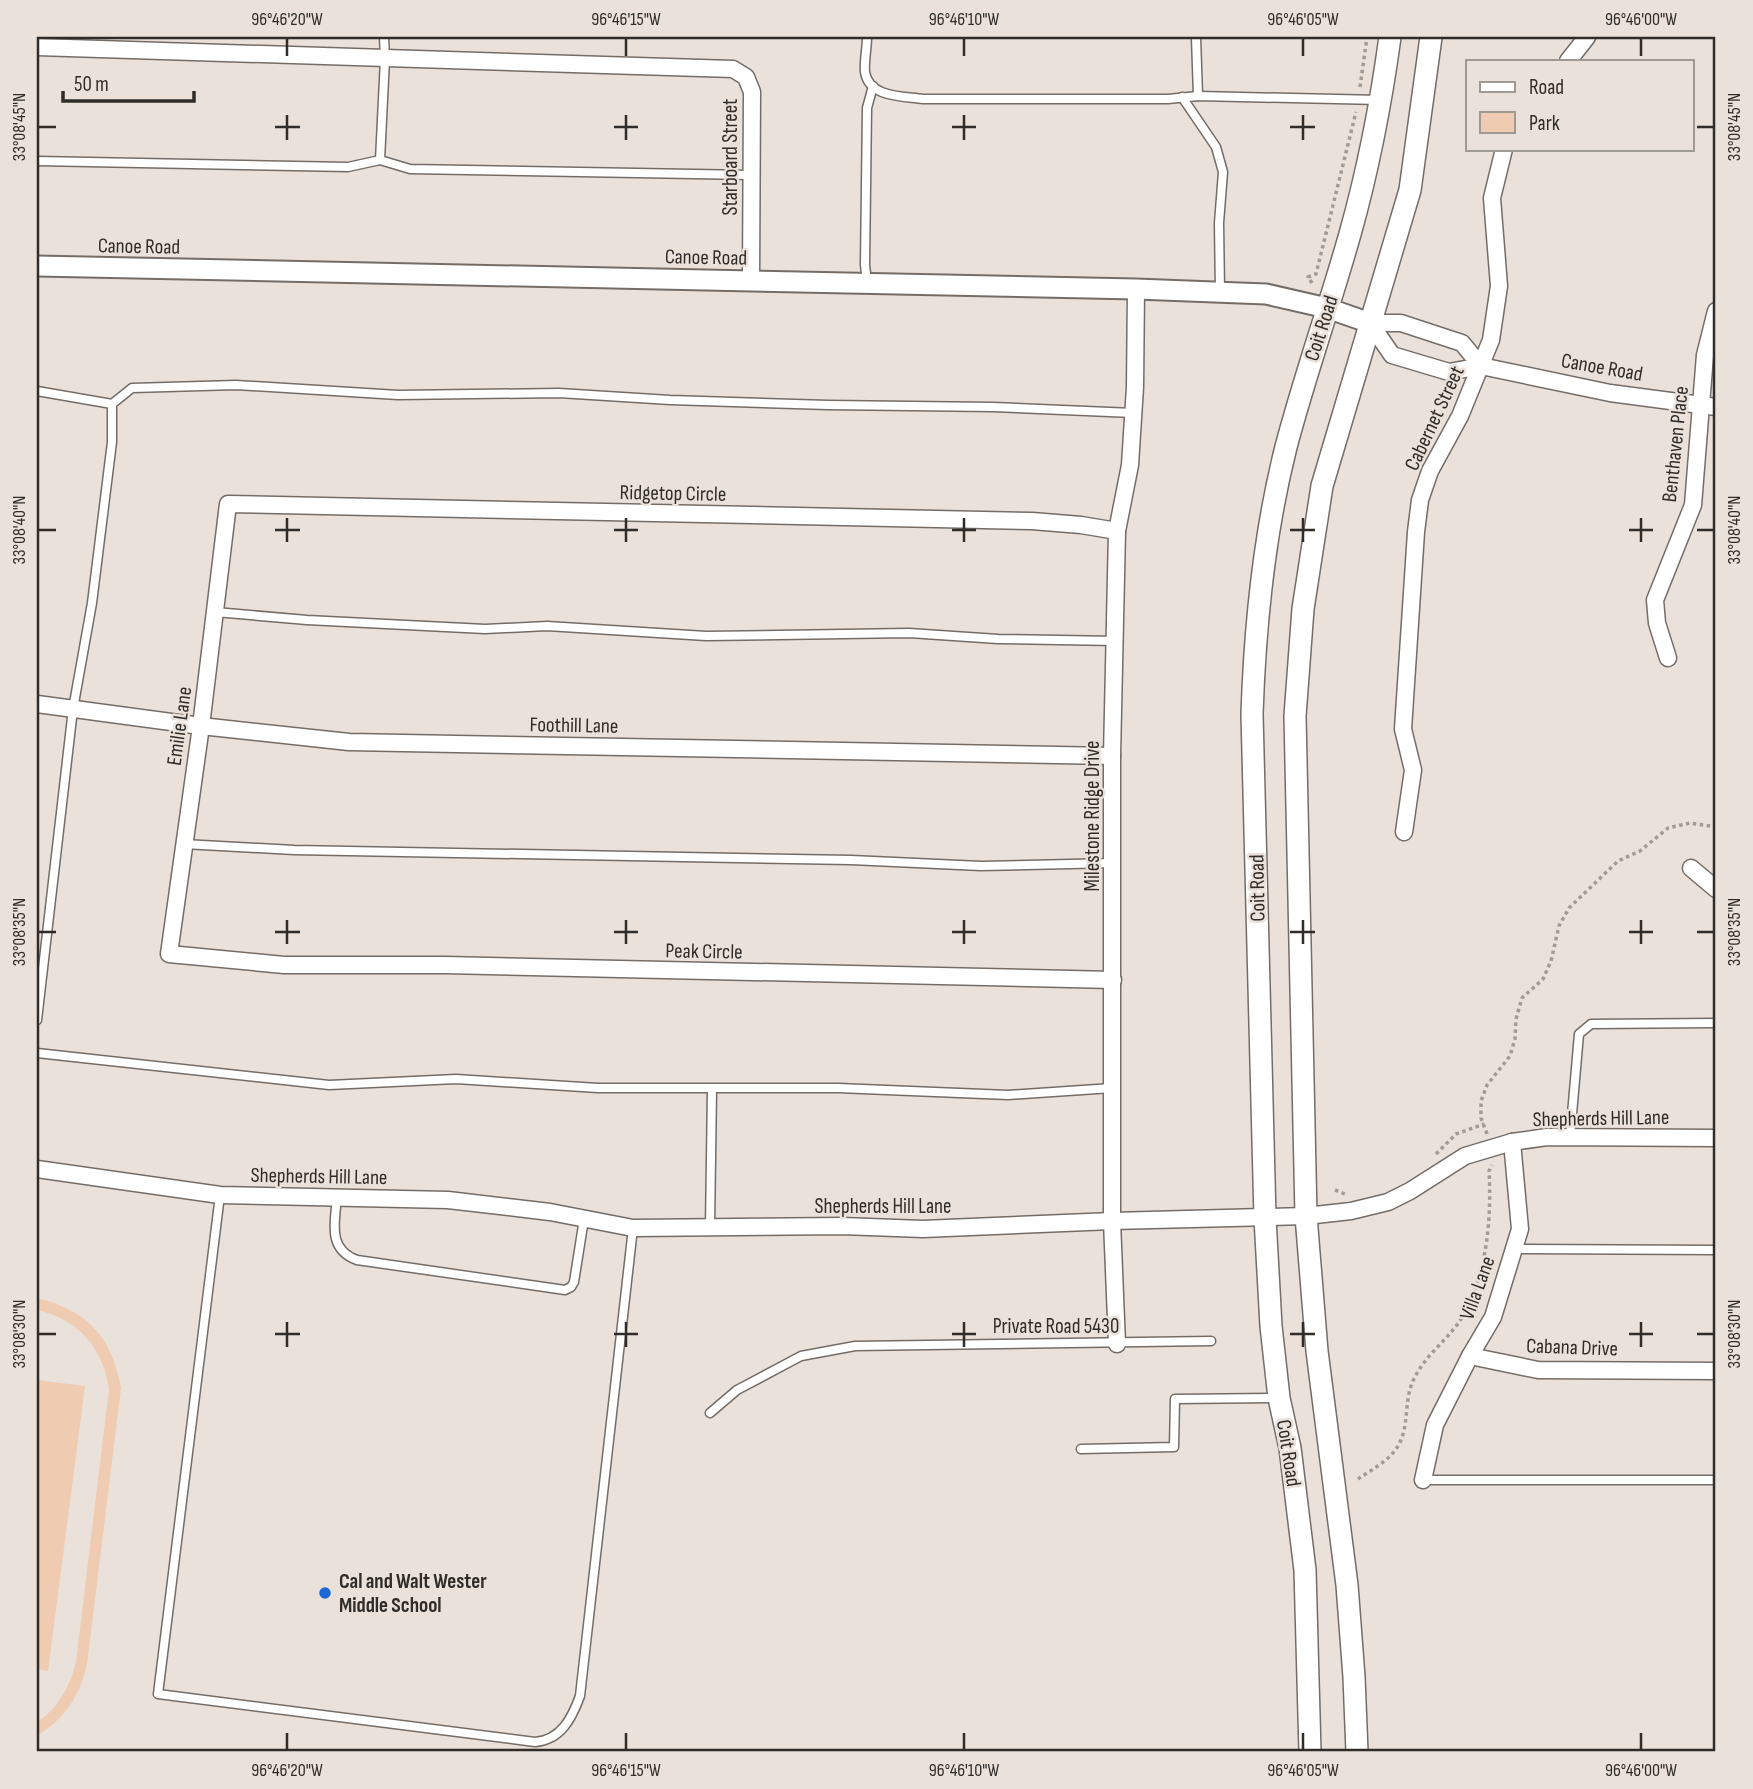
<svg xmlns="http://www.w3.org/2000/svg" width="1753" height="1789" viewBox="0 0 1753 1789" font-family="'Sofia Sans Condensed',sans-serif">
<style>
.green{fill:#eecbb1}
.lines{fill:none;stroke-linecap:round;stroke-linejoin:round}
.service-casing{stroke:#746c66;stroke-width:11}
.minor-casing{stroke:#746c66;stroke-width:19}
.tertiary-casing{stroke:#746c66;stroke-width:23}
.secondary-casing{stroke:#746c66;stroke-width:24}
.path{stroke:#a19a95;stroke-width:3.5;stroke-dasharray:3.5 3.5;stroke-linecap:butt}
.service{stroke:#fff;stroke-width:8}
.minor{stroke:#fff;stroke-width:16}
.tertiary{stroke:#fff;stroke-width:19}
.secondary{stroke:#fff;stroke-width:21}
.ticks{fill:none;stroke:#2f2c29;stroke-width:2.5}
.poi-dot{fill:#1b69d4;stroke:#eae1da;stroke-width:2.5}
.labels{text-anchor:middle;stroke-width:5;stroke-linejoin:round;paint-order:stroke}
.street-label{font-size:21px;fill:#2f2c29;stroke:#eae1da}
.poi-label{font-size:21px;font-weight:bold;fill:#2f2c29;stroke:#eae1da;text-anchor:start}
.neatline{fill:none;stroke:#2f2c29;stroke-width:2.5}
.ticks-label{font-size:18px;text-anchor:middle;fill:#2f2c29}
</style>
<rect width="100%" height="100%" fill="#eae1da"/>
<g class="green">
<path d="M 37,1298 C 87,1310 112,1337 121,1388 L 87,1664 C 80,1696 65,1718 37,1736 L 37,1722 C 59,1708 70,1686 76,1662 L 109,1389 C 103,1347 78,1319 37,1310 Z"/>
<path d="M 37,1380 L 85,1386 L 48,1671 L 37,1669 Z"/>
</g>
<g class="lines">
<defs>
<g id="service">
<path d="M 867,37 C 867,48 864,61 865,72 C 869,98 903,96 923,99 L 1168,99 L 1198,96 L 1380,100"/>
<path d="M 1196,37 L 1198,96"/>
<path d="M 1182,97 L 1216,147 L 1223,172 L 1219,223 L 1220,292"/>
<path d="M 380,160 L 385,59 L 384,37"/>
<path d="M 37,161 L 348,167 L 380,160 L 410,169 L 751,175"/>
<path d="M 867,282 L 865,265 L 867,108 L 873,86"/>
<path d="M 37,391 L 112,404"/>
<path d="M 215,612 L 307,620 L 485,629 L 547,626 L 706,636 L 909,633 L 998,639 L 1116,641"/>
<path d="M 184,844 L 294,850 L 851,860 L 981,866 L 1114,863"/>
<path d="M 37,1020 L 73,709 L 92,603 L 112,442 L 112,404 L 132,388 L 236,385 L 398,395 L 559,393 L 670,400 L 828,405 L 993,407 L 1133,413"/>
<path d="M 37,1053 L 329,1085 L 456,1079 L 598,1088 L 838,1088 L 1008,1095 L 1112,1088"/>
<path d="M 1570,1137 L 1579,1034 L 1591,1024 L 1716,1023"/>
<path d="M 220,1195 L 158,1694 L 535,1742 C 561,1740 572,1718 580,1696 L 633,1228"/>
<path d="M 337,1197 C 335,1222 327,1249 357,1260 L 565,1290 L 571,1287 L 574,1282 L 584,1219"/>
<path d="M 710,1227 L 712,1089"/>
<path d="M 1514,1249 L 1716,1250"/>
<path d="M 710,1413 L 737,1390 L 801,1356 L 855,1346 L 1211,1341"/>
<path d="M 1081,1449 L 1174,1447 L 1175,1399 L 1276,1398"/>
<path d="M 1423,1480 L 1716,1480"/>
</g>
<g id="minor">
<path d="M 37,47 L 733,69 L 746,77 L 752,92 L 751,281"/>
<path d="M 1568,61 L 1587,37"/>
<path d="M 1370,323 L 1392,355 L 1449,372 L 1481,366 L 1610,393 L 1716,407"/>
<path d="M 1370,323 L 1401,323 L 1462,343 L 1481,366"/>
<path d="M 1668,658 L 1657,623 L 1655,600 L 1693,505 L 1705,355 L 1716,311"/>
<path d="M 37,704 L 201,726 L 349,742 L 1112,756"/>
<path d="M 1404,832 L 1413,770 L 1403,729 L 1416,532 L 1420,500 L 1430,471 L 1460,416 L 1491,340 L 1499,286 L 1492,198 L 1504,149"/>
<path d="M 1691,868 L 1716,889"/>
<path d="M 1113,980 L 445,965 L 284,965 L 169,954 L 201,726 L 228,504 L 1032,521 L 1081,525 L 1117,531"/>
<path d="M 37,1169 L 220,1195 L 448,1200 L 550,1212 L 633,1228 L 842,1226 L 923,1229 L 1112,1221 L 1306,1216 L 1351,1211 L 1388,1202 L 1410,1191 L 1465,1156 L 1512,1142 L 1547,1137 L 1716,1138"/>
<path d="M 1117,1344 L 1112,1221 L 1112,756 L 1117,531 L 1130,465 L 1135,387 L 1136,289"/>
<path d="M 1470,1356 L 1538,1370 L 1716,1371"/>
<path d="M 1423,1480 L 1435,1425 L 1470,1356 L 1493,1317 L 1520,1229 L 1512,1142"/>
</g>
<path id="tertiary" d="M 37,266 L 1136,289 L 1266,294 L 1327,308 L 1370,323"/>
<g id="secondary">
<path d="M 1310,1752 L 1305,1570 L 1290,1448 L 1279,1398 L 1271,1326 L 1265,1218 L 1252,714 C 1255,624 1264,534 1286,447 C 1305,375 1330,305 1350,234 C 1368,170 1381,103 1390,37"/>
<path d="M 1357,1752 L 1354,1677 L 1347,1585 L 1317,1351 L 1306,1216 L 1295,716 L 1303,609 L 1322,486 L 1410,190 L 1431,37"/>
</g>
</defs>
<use href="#service" class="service-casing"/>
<use href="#minor" class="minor-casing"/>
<use href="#tertiary" class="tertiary-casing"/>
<use href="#secondary" class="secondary-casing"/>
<g class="path">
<path d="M 1360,87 L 1367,37"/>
<path d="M 1312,283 L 1308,277 L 1316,274 L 1356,112"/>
<path d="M 1487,1134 L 1481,1118 L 1481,1101 L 1487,1085 L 1510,1056 L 1515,1039 L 1516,1019 L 1522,998 L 1543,979 L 1551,961 L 1559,926 L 1569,908 L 1618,861 L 1640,851 L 1668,828 L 1690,823 L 1716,827"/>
<path d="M 1436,1154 L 1456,1134 L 1484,1124"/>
<path d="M 1335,1190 L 1348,1195"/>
<path d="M 1358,1479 C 1371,1470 1391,1460 1399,1444 C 1410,1424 1403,1398 1415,1377 C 1425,1356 1446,1341 1459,1322 C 1486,1282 1492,1220 1489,1171 L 1492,1165"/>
</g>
<use href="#service" class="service"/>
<use href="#minor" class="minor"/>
<use href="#tertiary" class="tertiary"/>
<use href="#secondary" class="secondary"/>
</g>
<path class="ticks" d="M 287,38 L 287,56M 626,38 L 626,56M 964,38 L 964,56M 1303,38 L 1303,56M 1641,38 L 1641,56M 287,115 L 287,140M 626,115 L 626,140M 964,115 L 964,140M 1303,115 L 1303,140M 38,127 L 56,127M 275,127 L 300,127M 614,127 L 638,127M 952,127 L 976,127M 1290,127 L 1315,127M 1697,127 L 1714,127M 287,518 L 287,542M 626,518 L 626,542M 964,518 L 964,542M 1303,518 L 1303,542M 1641,518 L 1641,542M 38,530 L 56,530M 275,530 L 300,530M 614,530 L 638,530M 952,530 L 976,530M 1290,530 L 1315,530M 1629,530 L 1653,530M 1697,530 L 1714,530M 287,920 L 287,944M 626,920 L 626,944M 964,920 L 964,944M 1303,920 L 1303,944M 1641,920 L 1641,944M 38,932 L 56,932M 275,932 L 300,932M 614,932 L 638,932M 952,932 L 976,932M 1290,932 L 1315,932M 1629,932 L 1653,932M 1697,932 L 1714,932M 287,1322 L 287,1347M 626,1322 L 626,1347M 964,1322 L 964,1347M 1303,1322 L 1303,1347M 1641,1322 L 1641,1347M 38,1334 L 56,1334M 275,1334 L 300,1334M 614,1334 L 638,1334M 952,1334 L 976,1334M 1290,1334 L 1315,1334M 1629,1334 L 1653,1334M 1697,1334 L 1714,1334M 287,1733 L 287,1750M 626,1733 L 626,1750M 964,1733 L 964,1750M 1303,1733 L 1303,1750M 1641,1733 L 1641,1750"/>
<circle class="poi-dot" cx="325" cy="1593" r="7"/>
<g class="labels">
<g class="street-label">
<text transform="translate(730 157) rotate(-90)" y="7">Starboard Street</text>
<text transform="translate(139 246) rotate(1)" y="7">Canoe Road</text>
<text transform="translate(706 257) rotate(1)" y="7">Canoe Road</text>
<text transform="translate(1321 328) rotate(-72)" y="7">Coit Road</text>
<text transform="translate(1602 367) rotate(10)" y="7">Canoe Road</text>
<text transform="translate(1434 418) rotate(-65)" y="7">Cabernet Street</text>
<text transform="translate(1675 444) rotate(-84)" y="7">Benthaven Place</text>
<text transform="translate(673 493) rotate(1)" y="7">Ridgetop Circle</text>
<text transform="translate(574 725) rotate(1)" y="7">Foothill Lane</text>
<text transform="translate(179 726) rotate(-82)" y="7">Emilie Lane</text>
<text transform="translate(1092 816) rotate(-90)" y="7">Milestone Ridge Drive</text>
<text transform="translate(1257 888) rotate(-91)" y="7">Coit Road</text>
<text transform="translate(704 951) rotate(1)" y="7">Peak Circle</text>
<text transform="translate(1601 1118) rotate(-1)" y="7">Shepherds Hill Lane</text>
<text transform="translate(319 1176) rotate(1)" y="7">Shepherds Hill Lane</text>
<text x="883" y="1213">Shepherds Hill Lane</text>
<text transform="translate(1477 1288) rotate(-70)" y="7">Villa Lane</text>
<text x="1056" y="1333">Private Road 5430</text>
<text transform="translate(1572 1347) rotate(2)" y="7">Cabana Drive</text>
<text transform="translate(1289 1453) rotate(81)" y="7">Coit Road</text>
</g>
<g class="poi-label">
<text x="339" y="1588">Cal and Walt Wester<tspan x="339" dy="24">Middle School</tspan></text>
</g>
</g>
<rect width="1753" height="1789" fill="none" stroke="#eae1da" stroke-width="77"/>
<rect x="1466" y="60" width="228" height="91" fill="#eae1da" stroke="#9f9993" stroke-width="2"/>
<rect x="1480" y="82" width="35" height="10" fill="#ffffff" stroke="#9f9993" stroke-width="2"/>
<text x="1529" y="94" font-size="21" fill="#2f2c29">Road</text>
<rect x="1480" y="112" width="35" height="21" fill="#eecbb1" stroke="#9f9993" stroke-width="2"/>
<text x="1529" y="130" font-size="21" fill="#2f2c29">Park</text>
<path d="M63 91v10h131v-10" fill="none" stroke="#2f2c29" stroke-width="3.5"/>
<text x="74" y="91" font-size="21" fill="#2f2c29" stroke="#eae1da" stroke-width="5" paint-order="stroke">50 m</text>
<rect x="38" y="38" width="1676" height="1712" class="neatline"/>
<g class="ticks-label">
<text x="287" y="25">96°46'20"W</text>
<text x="626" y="25">96°46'15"W</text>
<text x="964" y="25">96°46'10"W</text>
<text x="1303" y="25">96°46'05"W</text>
<text x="1641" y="25">96°46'00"W</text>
<text transform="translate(19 127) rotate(-90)" y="6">33°08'45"N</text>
<text transform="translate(1734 127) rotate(-90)" y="6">33°08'45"N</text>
<text transform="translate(19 530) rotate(-90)" y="6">33°08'40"N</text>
<text transform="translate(1734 530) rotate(-90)" y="6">33°08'40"N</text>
<text transform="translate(19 932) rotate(-90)" y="6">33°08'35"N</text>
<text transform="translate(1734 932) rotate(-90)" y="6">33°08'35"N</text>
<text transform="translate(19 1334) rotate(-90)" y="6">33°08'30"N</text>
<text transform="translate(1734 1334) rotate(-90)" y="6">33°08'30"N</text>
<text x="287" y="1776">96°46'20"W</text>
<text x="626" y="1776">96°46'15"W</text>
<text x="964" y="1776">96°46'10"W</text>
<text x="1303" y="1776">96°46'05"W</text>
<text x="1641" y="1776">96°46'00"W</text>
</g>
</svg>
